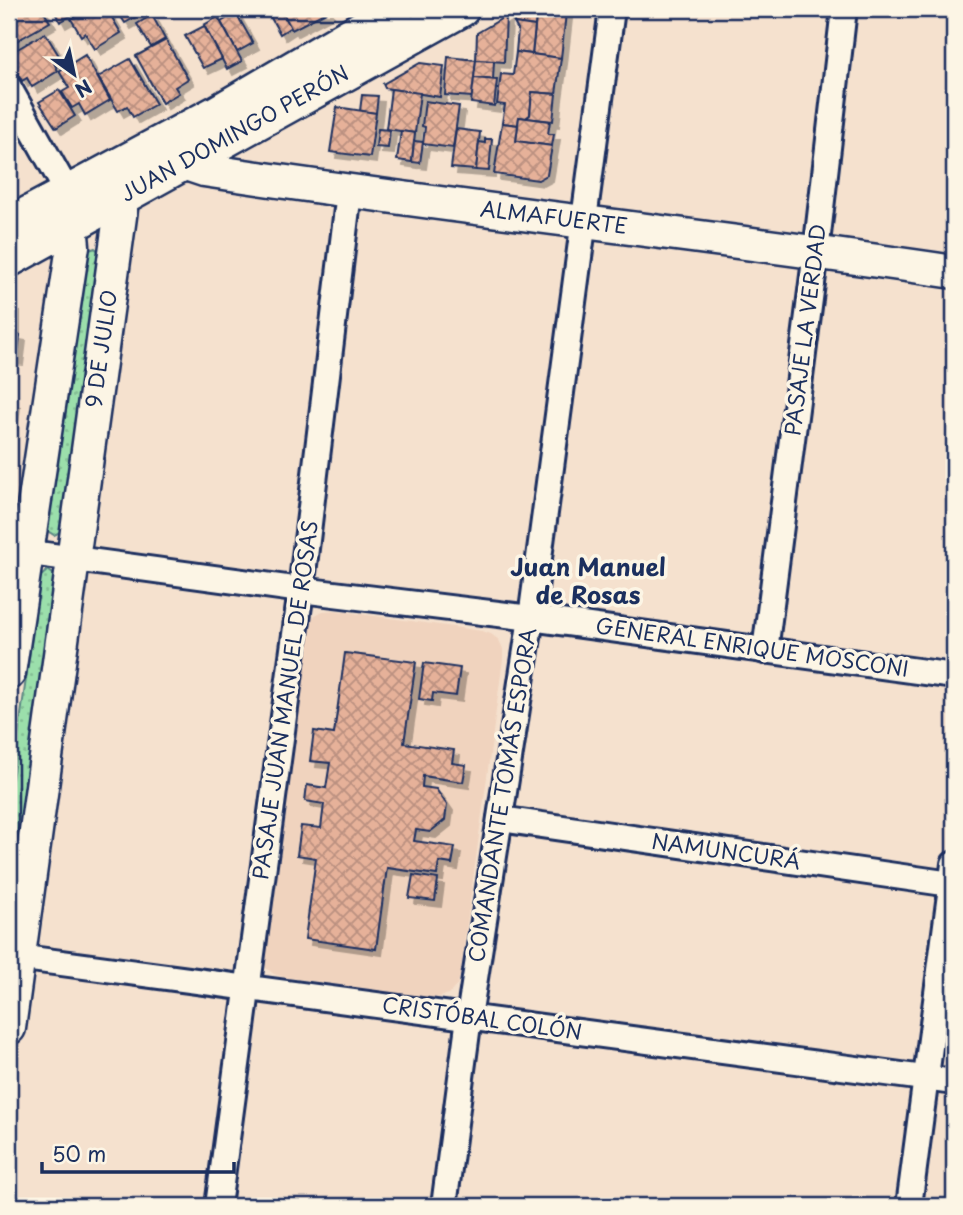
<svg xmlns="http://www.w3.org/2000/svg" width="963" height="1215" viewBox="0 0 963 1215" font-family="'Playpen Sans',sans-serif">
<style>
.built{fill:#f0d3be}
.green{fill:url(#green-dots);stroke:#5b8784;stroke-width:2}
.building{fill:url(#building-cross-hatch);stroke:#1b2f5e;stroke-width:2;filter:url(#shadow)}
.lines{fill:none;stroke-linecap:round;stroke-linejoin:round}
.minor-casing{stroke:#1b2f5e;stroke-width:30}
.tertiary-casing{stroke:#1b2f5e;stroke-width:37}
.secondary-casing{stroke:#1b2f5e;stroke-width:40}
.minor{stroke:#fcf5e5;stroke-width:24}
.tertiary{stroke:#fcf5e5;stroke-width:32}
.secondary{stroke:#fcf5e5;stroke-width:35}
.labels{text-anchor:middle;stroke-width:7;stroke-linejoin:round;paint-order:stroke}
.street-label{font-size:21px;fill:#1b2f5e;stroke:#fcf5e5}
.quarter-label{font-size:24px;font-weight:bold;fill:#1b2f5e;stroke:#fcf5e5}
</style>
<defs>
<pattern id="green-dots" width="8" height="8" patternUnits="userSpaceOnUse" patternTransform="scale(1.75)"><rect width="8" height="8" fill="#9bdfab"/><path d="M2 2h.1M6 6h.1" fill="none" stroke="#85c096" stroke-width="1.8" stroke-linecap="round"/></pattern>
<pattern id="building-cross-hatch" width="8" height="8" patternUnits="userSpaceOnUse" patternTransform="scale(1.75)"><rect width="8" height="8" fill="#e6b199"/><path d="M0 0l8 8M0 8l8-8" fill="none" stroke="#ba9080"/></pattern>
<filter id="shadow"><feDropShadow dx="6" dy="6" stdDeviation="0" flood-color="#0004"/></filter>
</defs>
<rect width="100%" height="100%" fill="#f5e1ce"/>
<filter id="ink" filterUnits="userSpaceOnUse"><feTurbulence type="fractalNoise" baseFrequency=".0143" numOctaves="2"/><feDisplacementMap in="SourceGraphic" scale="14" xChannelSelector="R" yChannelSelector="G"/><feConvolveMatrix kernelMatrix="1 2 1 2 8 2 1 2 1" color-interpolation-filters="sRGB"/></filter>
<g filter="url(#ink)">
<path class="built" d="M 333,610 L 482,631 L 491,634 L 499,640 L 503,649 L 503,659 L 460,976 L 457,985 L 450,993 L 441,997 L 431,998 L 283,977 L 274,974 L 266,968 L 262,959 L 308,623 L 315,615 L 323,611 Z"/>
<g class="green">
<path d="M 95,248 L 104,256 L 62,531 L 54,535 L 46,530 L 84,252 Z"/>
<path d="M 48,570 L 58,578 L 9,919 L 9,802 L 40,577 Z"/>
</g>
<g class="building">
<path d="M 13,9 L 42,9 L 50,22 L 13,43 L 9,36 L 9,11 Z"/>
<path d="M 53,9 L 83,9 L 60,22 Z"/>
<path d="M 89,9 L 107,9 L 121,33 L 95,49 L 85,33 L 81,36 L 71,19 Z"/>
<path d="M 116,9 L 145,9 L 146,11 L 125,23 Z"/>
<path d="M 266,9 L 281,9 L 291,27 L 280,34 Z"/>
<path d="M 281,9 L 326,9 L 328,11 L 292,30 Z"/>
<path d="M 515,9 L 567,9 L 566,13 L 537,9 L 535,26 L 514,23 Z"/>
<path d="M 537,9 L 566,13 L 561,58 L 532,54 Z"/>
<path d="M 236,13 L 253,43 L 237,52 L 221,22 Z"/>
<path d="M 152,15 L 165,39 L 151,47 L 137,24 Z"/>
<path d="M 506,16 L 504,62 L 476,60 L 477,33 Z"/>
<path d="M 218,17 L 242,61 L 227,69 L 204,25 Z"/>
<path d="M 514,23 L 535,26 L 532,54 L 516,52 L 518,30 Z"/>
<path d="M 204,26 L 222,59 L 203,68 L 185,36 Z"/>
<path d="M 45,33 L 61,59 L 54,63 L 58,71 L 32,87 L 27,78 L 22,81 L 13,64 L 10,65 L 9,54 Z"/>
<path d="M 166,40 L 188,79 L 175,87 L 179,93 L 162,103 L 136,56 Z"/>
<path d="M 516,52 L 561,58 L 556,94 L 532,92 L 530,115 L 526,118 L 519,117 L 518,125 L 502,123 L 505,105 L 497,104 L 501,74 L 513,75 Z"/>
<path d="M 85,55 L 110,100 L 85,115 L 79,104 L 72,108 L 62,92 L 69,88 L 59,71 Z"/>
<path d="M 448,57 L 476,60 L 472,97 L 445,95 Z"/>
<path d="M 130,59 L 156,104 L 133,117 L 127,106 L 118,111 L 98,77 Z"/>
<path d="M 476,60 L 494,61 L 493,80 L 474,78 Z"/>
<path d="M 420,63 L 444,66 L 440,97 L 385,88 L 383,84 Z"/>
<path d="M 474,78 L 497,80 L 494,106 L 471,103 Z"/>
<path d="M 391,89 L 420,93 L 415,133 L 386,129 Z"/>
<path d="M 59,90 L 75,116 L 56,128 L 39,102 Z"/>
<path d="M 532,92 L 556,94 L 553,121 L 526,118 L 530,115 Z"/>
<path d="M 362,95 L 378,96 L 376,113 L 360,111 Z"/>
<path d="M 425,101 L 459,106 L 453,148 L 423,144 L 425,127 L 422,126 Z"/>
<path d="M 337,107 L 376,113 L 370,157 L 330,152 Z"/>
<path d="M 519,117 L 550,121 L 548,134 L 554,134 L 552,146 L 516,141 Z"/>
<path d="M 502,123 L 518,125 L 516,141 L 552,146 L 547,175 L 538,180 L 494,174 Z"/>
<path d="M 378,129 L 390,130 L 388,148 L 376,147 Z"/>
<path d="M 456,129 L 480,132 L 476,170 L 451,168 Z"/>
<path d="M 401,131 L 415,133 L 412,162 L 397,160 Z"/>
<path d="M 485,139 L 492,139 L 489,171 L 476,170 L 479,142 L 485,143 Z"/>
<path d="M 414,141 L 423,142 L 420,163 L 412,162 Z"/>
<path d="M 14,306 L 14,330 L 9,330 L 9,307 Z"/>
<path d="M 9,333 L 20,335 L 17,359 L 9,358 Z"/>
<path d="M 9,401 L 14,401 L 11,424 L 9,424 Z"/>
<path d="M 345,653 L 416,662 L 404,743 L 454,750 L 452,763 L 466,765 L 463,782 L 423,776 L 422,787 L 436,789 L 447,805 L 445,820 L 430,832 L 416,830 L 414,841 L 455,847 L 452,864 L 439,862 L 437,875 L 387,868 L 376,949 L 305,939 L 316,858 L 297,855 L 301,826 L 321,828 L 324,804 L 305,801 L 307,785 L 326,788 L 330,763 L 310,761 L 314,731 L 334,734 Z"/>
<path d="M 424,663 L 460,668 L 456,696 L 433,693 L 432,701 L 419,699 Z"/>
<path d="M 413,875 L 438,879 L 435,901 L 409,898 Z"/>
</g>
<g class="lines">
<defs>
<g id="minor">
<path d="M 9,88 L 68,193"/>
<path d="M 9,550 L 301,590 L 531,618 L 954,676"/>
<path d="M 765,651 L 816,252 L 844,9"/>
<path d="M 500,819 L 951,884"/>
<path d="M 9,956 L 954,1082"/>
<path d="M 218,1206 L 301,590 L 349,192"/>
<path d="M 444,1206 L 469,1017 L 531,618 L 612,9"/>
<path d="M 909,1206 L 954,864"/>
</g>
<g id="tertiary">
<path d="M 173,145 L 183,163 L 204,170 C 454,208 705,235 954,272"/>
<path d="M 9,673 L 73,246 L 68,193 L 98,195 L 116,200 L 121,209 L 9,1028"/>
</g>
<g id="secondary">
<path d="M 9,225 L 216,114 L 396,9"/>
<path d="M 9,259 L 461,9"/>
</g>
</defs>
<use href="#minor" class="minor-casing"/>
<use href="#tertiary" class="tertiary-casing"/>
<use href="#secondary" class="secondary-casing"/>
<use href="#minor" class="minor"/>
<use href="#tertiary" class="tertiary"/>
<use href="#secondary" class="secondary"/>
</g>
</g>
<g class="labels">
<g class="street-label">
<text transform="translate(235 134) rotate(-29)" y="7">JUAN DOMINGO PERÓN</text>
<text transform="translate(554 218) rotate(7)" y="7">ALMAFUERTE</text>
<text transform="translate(806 330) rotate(-83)" y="7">PASAJE LA VERDAD</text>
<text transform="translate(102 349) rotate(-82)" y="7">9 DE JULIO</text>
<text transform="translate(752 648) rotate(8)" y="7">GENERAL ENRIQUE MOSCONI</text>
<text transform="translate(286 700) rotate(-82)" y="7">PASAJE JUAN MANUEL DE ROSAS</text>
<text transform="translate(503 795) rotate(-81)" y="7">COMANDANTE TOMÁS ESPORA</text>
<text transform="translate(726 852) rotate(8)" y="7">NAMUNCURÁ</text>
<text transform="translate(482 1019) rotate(8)" y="7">CRISTÓBAL COLÓN</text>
</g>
<g class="quarter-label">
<text x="588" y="576">Juan Manuel<tspan x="588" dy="28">de Rosas</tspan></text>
</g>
</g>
<rect width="963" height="1215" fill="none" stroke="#fcf5e5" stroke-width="35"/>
<rect x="18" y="18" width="928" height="1180" fill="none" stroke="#1b2f5e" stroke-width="2.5" filter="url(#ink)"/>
<g transform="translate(74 74) rotate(147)" stroke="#fcf5e5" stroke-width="5" paint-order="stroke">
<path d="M0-5L12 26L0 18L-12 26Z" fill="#1b2f5e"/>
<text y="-10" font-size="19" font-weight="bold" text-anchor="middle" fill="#1b2f5e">N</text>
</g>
<path d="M42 1162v10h192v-10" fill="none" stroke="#1b2f5e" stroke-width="3.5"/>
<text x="52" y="1162" font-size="21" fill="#1b2f5e" stroke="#fcf5e5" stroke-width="5" paint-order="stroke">50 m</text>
</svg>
